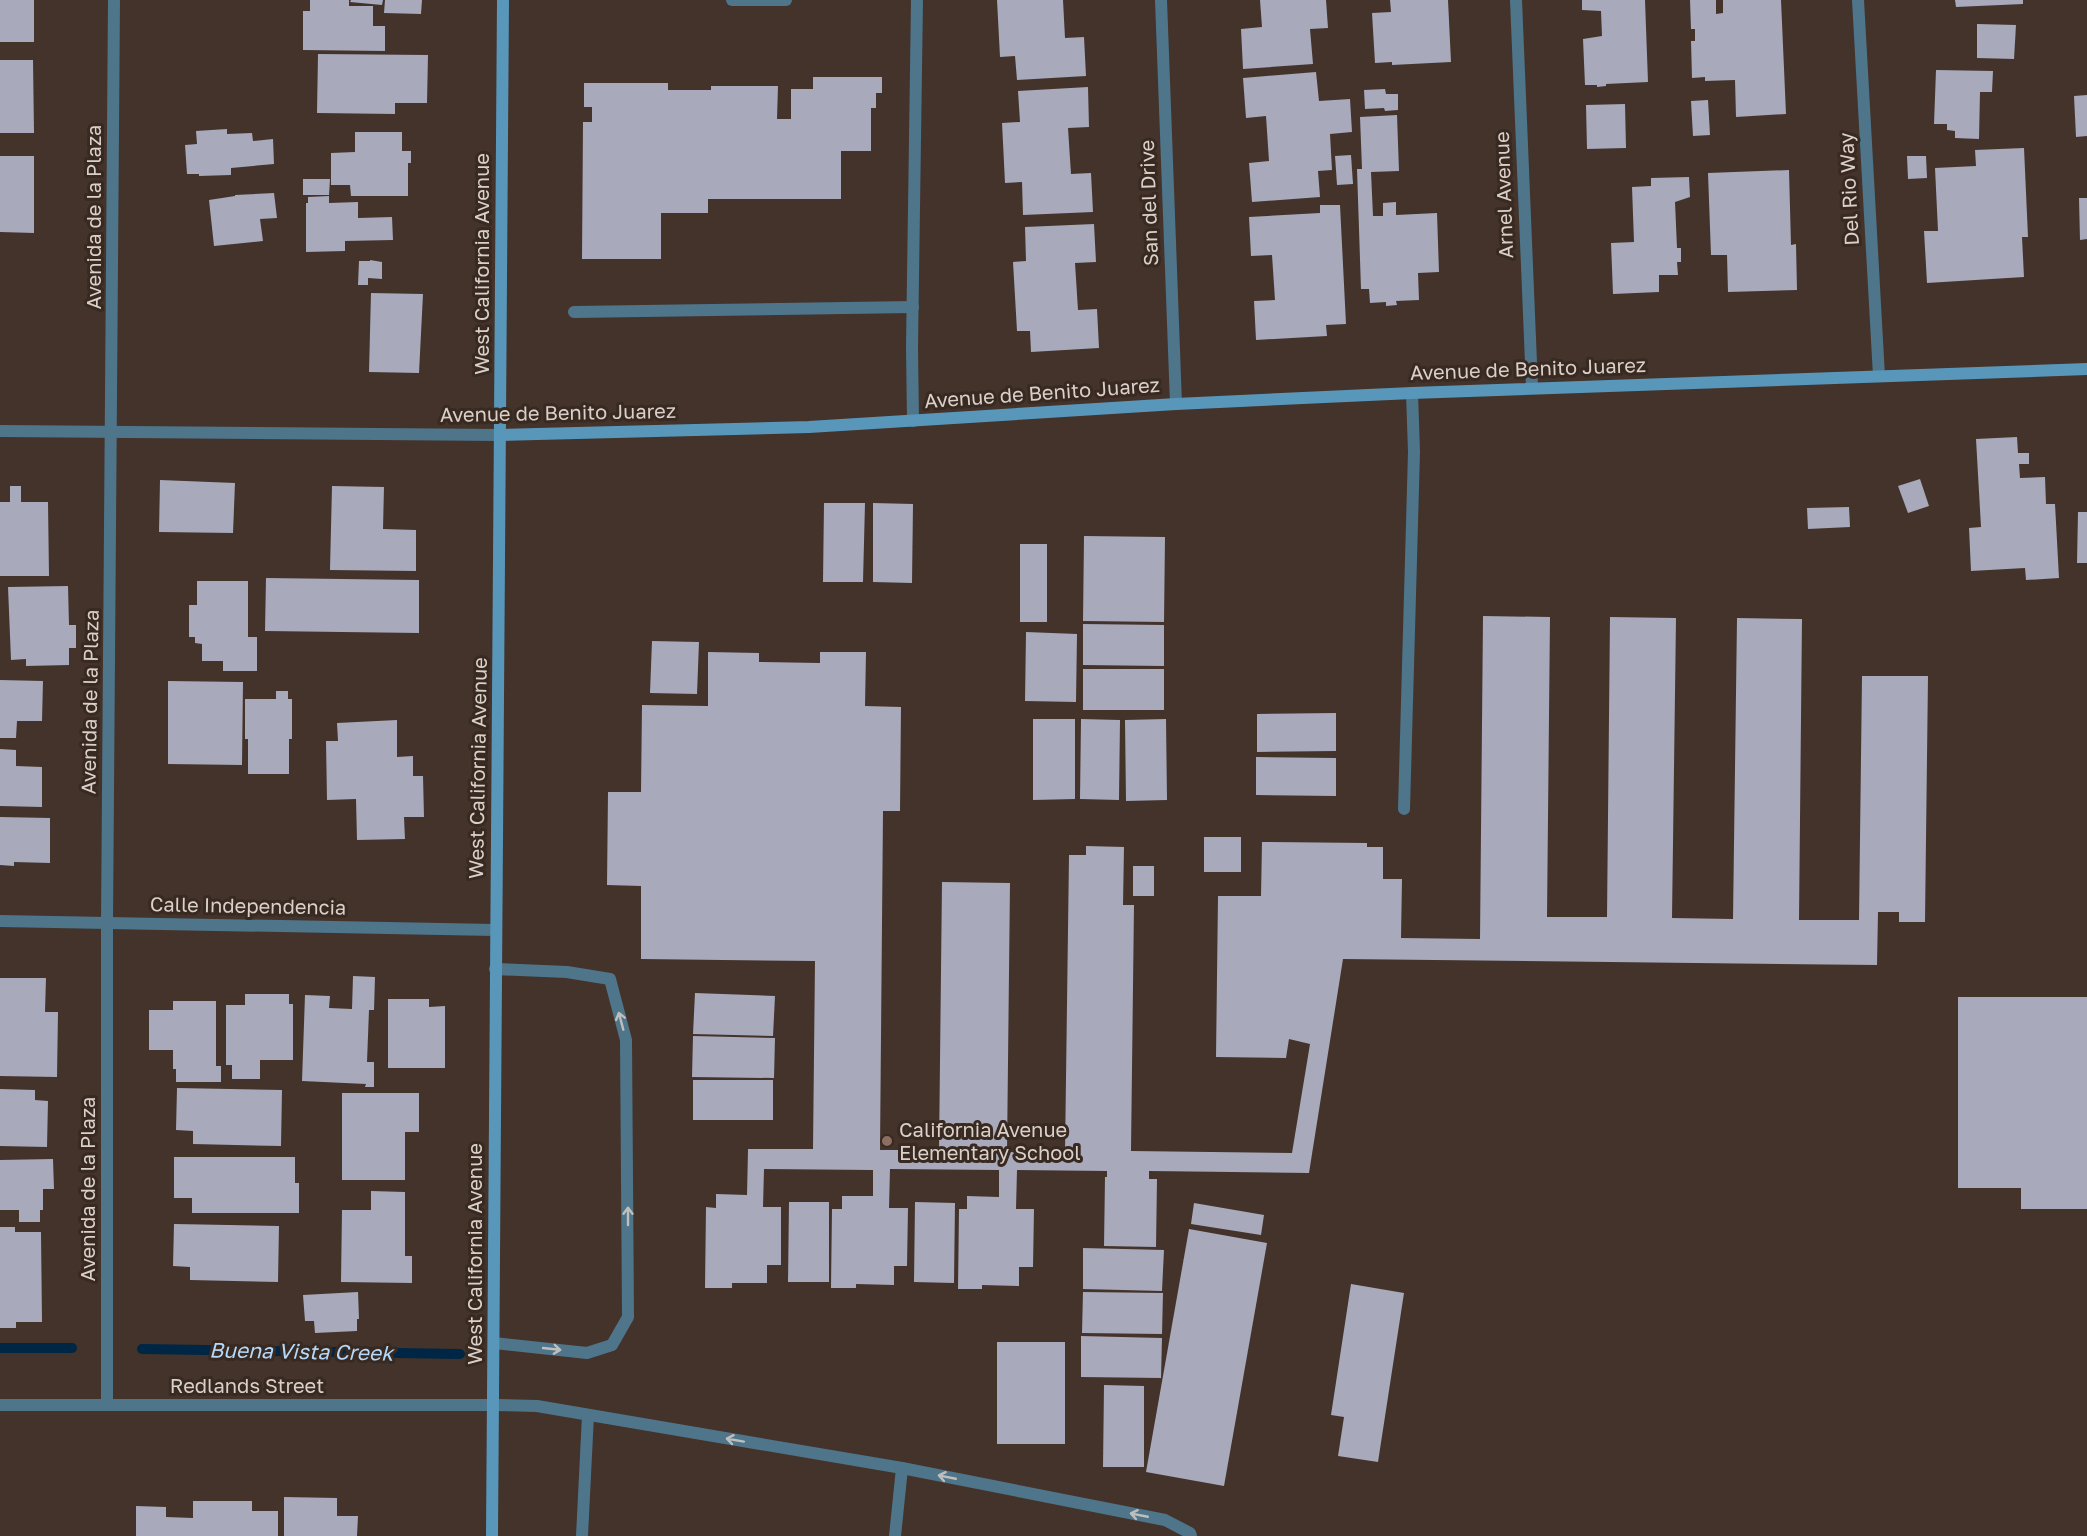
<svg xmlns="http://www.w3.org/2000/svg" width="2087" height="1536" viewBox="0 0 2087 1536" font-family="'Golos Text',sans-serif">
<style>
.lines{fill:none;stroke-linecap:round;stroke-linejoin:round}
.stream{stroke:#002646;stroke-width:10}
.building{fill:#a8a9bb}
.lane{stroke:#4f758b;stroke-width:12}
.street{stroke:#4f758b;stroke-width:12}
.secondary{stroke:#5997ba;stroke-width:12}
.oneway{stroke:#bebebd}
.education-dot{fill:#8d6e63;stroke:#382921;stroke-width:2}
.labels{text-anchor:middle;stroke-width:6;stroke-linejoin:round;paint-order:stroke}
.street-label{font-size:20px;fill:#dad0ca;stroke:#382921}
.poi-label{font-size:20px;fill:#dad0ca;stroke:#382921;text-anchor:start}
.water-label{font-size:21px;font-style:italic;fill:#b5d8fa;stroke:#382921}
</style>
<rect width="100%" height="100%" fill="#43332b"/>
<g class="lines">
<g class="stream">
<path d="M 0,1348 L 72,1348"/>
<path d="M 142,1349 L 460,1354"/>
</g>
</g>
<g class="building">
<rect x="0" y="0" width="34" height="42"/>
<path d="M 310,0 L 349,0 L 349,6 L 373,6 L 373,26 L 385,26 L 385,51 L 303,50 L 303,11 L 310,11 Z"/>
<path d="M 351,0 L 383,0 L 382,5 L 350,2 Z"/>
<path d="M 385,0 L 422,0 L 421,14 L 384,13 Z"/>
<path d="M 997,0 L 1063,0 L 1065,38 L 1084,37 L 1086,76 L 1017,80 L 1015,56 L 1000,57 Z"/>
<path d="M 1260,0 L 1326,0 L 1328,28 L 1310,29 L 1313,64 L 1243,69 L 1241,29 L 1262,27 Z"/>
<path d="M 1390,0 L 1448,0 L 1451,62 L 1392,65 L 1392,62 L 1375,63 L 1372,13 L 1391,12 Z"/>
<path d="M 1582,0 L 1645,0 L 1648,82 L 1606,84 L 1606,86 L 1597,87 L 1597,85 L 1585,85 L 1583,39 L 1602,36 L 1601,11 L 1582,10 Z"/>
<path d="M 1690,0 L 1716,0 L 1716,14 L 1723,13 L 1723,0 L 1781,0 L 1786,114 L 1736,117 L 1735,80 L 1705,81 L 1705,77 L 1692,78 L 1691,41 L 1695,41 L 1695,29 L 1691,29 Z"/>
<path d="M 1955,0 L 2023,0 L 2023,4 L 1956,7 Z"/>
<path d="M 1977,24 L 2016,25 L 2014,59 L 1977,58 Z"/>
<path d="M 318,54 L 428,55 L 427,103 L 395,103 L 395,114 L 317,113 Z"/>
<path d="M 0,60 L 33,60 L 34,133 L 0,133 Z"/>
<path d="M 1936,70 L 1993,71 L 1992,92 L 1980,92 L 1979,139 L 1955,138 L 1955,131 L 1947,130 L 1947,124 L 1934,124 Z"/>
<path d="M 1316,72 L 1319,101 L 1350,99 L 1352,132 L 1330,134 L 1332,170 L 1318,171 L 1320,197 L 1252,202 L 1249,163 L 1269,161 L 1266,116 L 1246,118 L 1243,78 Z"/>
<path d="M 813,77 L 882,77 L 882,93 L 876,93 L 876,108 L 871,108 L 871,151 L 841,151 L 841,199 L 708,199 L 708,213 L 661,213 L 661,259 L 582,259 L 583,122 L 592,122 L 592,107 L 584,107 L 584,83 L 668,83 L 668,90 L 711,90 L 711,86 L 778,86 L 777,119 L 791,119 L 791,89 L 813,89 Z"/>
<path d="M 1088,87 L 1089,127 L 1068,128 L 1071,174 L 1091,173 L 1093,212 L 1023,215 L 1022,182 L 1005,183 L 1002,123 L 1020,122 L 1018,91 Z"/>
<path d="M 1385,89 L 1386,94 L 1398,94 L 1398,110 L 1385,111 L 1384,108 L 1365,109 L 1364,90 Z"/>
<path d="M 2087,95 L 2087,136 L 2076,137 L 2074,96 Z"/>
<path d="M 1708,100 L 1710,135 L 1693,136 L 1691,101 Z"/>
<path d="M 1625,104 L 1626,148 L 1587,149 L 1586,105 Z"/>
<path d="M 1397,115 L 1399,171 L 1371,172 L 1373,216 L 1383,216 L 1383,203 L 1396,202 L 1396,215 L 1437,213 L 1439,272 L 1418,273 L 1419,300 L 1396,301 L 1397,305 L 1386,306 L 1386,302 L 1370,303 L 1369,289 L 1361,289 L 1357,169 L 1362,169 L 1360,117 Z"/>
<path d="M 227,129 L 227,134 L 252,133 L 253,141 L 273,139 L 274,164 L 231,168 L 231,175 L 199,176 L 199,174 L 187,174 L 185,145 L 197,144 L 196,131 Z"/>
<path d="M 355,132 L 402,132 L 402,151 L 411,151 L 411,163 L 408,163 L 408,196 L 351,196 L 350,185 L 331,185 L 331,153 L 355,152 Z"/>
<path d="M 2024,148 L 2028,237 L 2022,237 L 2024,277 L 1927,283 L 1924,231 L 1938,231 L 1935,168 L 1976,166 L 1975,150 Z"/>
<path d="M 1351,155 L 1353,184 L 1337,185 L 1335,156 Z"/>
<path d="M 0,156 L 34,156 L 34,233 L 0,232 Z"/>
<path d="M 1907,156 L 1926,156 L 1927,178 L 1908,179 Z"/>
<path d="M 1789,170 L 1791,245 L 1796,244 L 1797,290 L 1728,292 L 1727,255 L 1711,255 L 1708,173 Z"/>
<path d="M 1689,177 L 1690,197 L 1675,202 L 1677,248 L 1681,248 L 1681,262 L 1677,262 L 1678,275 L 1659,275 L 1659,292 L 1613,294 L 1611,243 L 1634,242 L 1632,187 L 1651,186 L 1651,178 Z"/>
<path d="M 303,179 L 330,179 L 329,195 L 303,195 Z"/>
<path d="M 274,193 L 277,218 L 260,219 L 263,241 L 214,246 L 209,200 L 235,196 L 235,195 Z"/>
<path d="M 329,196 L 329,203 L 358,202 L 358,218 L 392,217 L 393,240 L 345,241 L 345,251 L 306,252 L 306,203 L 308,203 L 308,197 Z"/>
<path d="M 2079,198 L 2087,198 L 2087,239 L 2080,240 Z"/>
<path d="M 1320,205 L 1340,205 L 1346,324 L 1326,325 L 1327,336 L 1256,340 L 1254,301 L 1275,300 L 1272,255 L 1251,256 L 1249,217 L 1320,213 Z"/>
<path d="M 1094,224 L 1096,262 L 1075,263 L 1078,310 L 1097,309 L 1099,348 L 1031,352 L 1030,331 L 1017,331 L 1013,262 L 1026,261 L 1025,227 Z"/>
<path d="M 370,260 L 382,262 L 382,279 L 368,278 L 368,285 L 358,285 L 359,261 L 370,261 Z"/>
<path d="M 371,293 L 423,294 L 419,373 L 369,372 Z"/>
<path d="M 2017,437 L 2018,453 L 2029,453 L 2029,464 L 2019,464 L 2020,478 L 2045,477 L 2046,504 L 2055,504 L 2059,578 L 2026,580 L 2025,568 L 1971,571 L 1969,528 L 1981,527 L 1976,439 Z"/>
<path d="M 1920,479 L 1929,506 L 1908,513 L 1898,486 Z"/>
<path d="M 160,480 L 235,483 L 233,533 L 159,532 Z"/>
<path d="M 10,486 L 21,486 L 21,502 L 48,502 L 49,576 L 0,576 L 0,502 L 10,502 Z"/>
<path d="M 332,486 L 384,487 L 383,529 L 416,530 L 416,571 L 330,570 Z"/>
<path d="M 824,503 L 865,503 L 863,582 L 823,582 Z"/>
<path d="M 873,503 L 913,504 L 912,583 L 873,582 Z"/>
<path d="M 1849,507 L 1850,527 L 1808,529 L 1807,508 Z"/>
<path d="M 2078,512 L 2087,512 L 2087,563 L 2077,563 Z"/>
<path d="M 1084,536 L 1165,537 L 1164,622 L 1083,621 Z"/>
<rect x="1020" y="544" width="27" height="78"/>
<path d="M 266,578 L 419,580 L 419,633 L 265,631 Z"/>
<path d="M 197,581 L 248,581 L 248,637 L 257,637 L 257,671 L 223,671 L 223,661 L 202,661 L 202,644 L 195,643 L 195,637 L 189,637 L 189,605 L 197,605 Z"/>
<path d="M 68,586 L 69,625 L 76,625 L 76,648 L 69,648 L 69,665 L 26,666 L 26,659 L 11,660 L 8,587 Z"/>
<path d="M 1483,616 L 1550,617 L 1547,917 L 1607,917 L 1610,617 L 1676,618 L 1672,918 L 1733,919 L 1737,618 L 1802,619 L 1799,920 L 1859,920 L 1862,676 L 1928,676 L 1925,922 L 1899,922 L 1899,912 L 1878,912 L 1877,965 L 1343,959 L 1309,1173 L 1149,1171 L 1149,1179 L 1157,1179 L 1156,1247 L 1104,1246 L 1105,1177 L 1107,1177 L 1107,1171 L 1017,1170 L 1016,1209 L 1034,1209 L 1033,1267 L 1019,1267 L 1019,1286 L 982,1285 L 982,1289 L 958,1289 L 959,1209 L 967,1209 L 967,1196 L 999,1197 L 999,1170 L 890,1169 L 889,1208 L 908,1208 L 907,1266 L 894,1266 L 894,1285 L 856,1284 L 856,1288 L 831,1288 L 832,1209 L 842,1209 L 842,1196 L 873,1196 L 873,1170 L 764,1169 L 763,1207 L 781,1207 L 781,1265 L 767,1265 L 767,1283 L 732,1283 L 732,1288 L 705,1288 L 706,1207 L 716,1208 L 716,1194 L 747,1195 L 748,1149 L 813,1149 L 815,961 L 641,959 L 641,886 L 607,885 L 608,792 L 641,792 L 642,705 L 708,706 L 708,652 L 759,653 L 759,662 L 820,663 L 820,652 L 866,652 L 865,706 L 901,707 L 900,811 L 883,811 L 880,1150 L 939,1150 L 942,882 L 1010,883 L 1007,1152 L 1065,1153 L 1069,855 L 1086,855 L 1086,846 L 1124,847 L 1123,905 L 1134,905 L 1131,1151 L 1292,1153 L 1310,1044 L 1289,1039 L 1286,1058 L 1216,1057 L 1218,896 L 1261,896 L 1262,842 L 1367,843 L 1367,847 L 1383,847 L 1383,879 L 1402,879 L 1401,938 L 1480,939 Z"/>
<path d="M 1083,624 L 1164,625 L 1164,666 L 1083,665 Z"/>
<path d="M 1026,632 L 1077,634 L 1076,702 L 1025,701 Z"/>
<path d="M 652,641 L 699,642 L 697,694 L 650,693 Z"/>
<rect x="1083" y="669" width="81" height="41"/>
<path d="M 0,680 L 43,681 L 42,721 L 17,721 L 16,738 L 0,738 Z"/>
<path d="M 168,681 L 243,682 L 242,765 L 168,764 Z"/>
<path d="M 276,691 L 288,691 L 288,699 L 292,699 L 292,739 L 289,739 L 289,774 L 248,774 L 248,739 L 245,739 L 245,699 L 276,699 Z"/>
<path d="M 1336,713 L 1336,751 L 1257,752 L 1257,714 Z"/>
<path d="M 1033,719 L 1075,719 L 1075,799 L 1033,800 Z"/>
<path d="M 1081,719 L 1120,720 L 1119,800 L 1080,799 Z"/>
<path d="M 1166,719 L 1167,800 L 1126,801 L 1125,720 Z"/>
<path d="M 397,720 L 397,757 L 413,756 L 413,776 L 423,776 L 424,817 L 404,817 L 405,839 L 357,840 L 356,799 L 327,800 L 326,741 L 338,741 L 337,723 Z"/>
<path d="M 0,749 L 16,750 L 16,766 L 42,767 L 42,807 L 0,806 Z"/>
<path d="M 1256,757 L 1336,758 L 1336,796 L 1256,795 Z"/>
<path d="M 0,817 L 50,818 L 50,863 L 14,862 L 14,866 L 0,865 Z"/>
<rect x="1204" y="837" width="37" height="35"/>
<rect x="1133" y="866" width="21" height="30"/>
<path d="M 353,976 L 375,977 L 374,1010 L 369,1010 L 367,1062 L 374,1062 L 374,1087 L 365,1087 L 366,1084 L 302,1081 L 305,995 L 330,996 L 329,1008 L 352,1009 Z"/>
<path d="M 0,978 L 46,978 L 45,1012 L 58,1012 L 57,1077 L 0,1076 Z"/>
<path d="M 695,993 L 775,996 L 773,1036 L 693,1034 Z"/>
<path d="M 245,994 L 289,994 L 289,1004 L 293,1004 L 293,1060 L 260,1060 L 260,1079 L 232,1079 L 232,1065 L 226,1065 L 226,1005 L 245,1005 Z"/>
<path d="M 1958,997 L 2087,997 L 2087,1209 L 2021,1209 L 2021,1188 L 1958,1188 Z"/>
<path d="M 388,999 L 429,999 L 429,1007 L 445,1006 L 445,1068 L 388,1068 Z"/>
<path d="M 173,1001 L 216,1001 L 216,1066 L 221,1066 L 221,1082 L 176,1082 L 176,1069 L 173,1069 L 173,1050 L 149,1050 L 149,1010 L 173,1010 Z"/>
<path d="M 693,1036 L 775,1038 L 774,1078 L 692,1077 Z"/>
<rect x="693" y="1080" width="80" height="40"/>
<path d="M 177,1088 L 282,1090 L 281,1146 L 193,1144 L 193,1131 L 176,1130 Z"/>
<path d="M 0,1089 L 35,1090 L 35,1100 L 48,1101 L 47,1147 L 0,1146 Z"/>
<path d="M 342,1093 L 419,1093 L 419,1132 L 405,1132 L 405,1180 L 342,1180 Z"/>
<path d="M 174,1157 L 295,1157 L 295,1183 L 299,1183 L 299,1213 L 192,1213 L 192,1198 L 174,1198 Z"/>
<path d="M 53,1159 L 54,1189 L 43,1189 L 43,1210 L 40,1210 L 40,1222 L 19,1222 L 19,1210 L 0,1210 L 0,1160 Z"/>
<path d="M 371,1191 L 405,1192 L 405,1256 L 412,1256 L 412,1283 L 341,1282 L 342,1210 L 371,1210 Z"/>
<path d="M 789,1202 L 829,1202 L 829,1282 L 788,1282 Z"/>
<path d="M 915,1202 L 955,1203 L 954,1283 L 914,1282 Z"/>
<path d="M 1194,1203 L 1264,1215 L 1261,1235 L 1191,1224 Z"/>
<path d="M 174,1224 L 279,1226 L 278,1282 L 190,1280 L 190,1267 L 173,1266 Z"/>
<path d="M 0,1227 L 15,1227 L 15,1232 L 41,1232 L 42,1322 L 16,1322 L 16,1328 L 0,1328 Z"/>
<path d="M 1189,1229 L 1267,1243 L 1224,1486 L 1146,1472 Z"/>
<path d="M 1083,1248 L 1164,1250 L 1162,1291 L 1083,1289 Z"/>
<path d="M 1351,1284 L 1404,1293 L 1378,1462 L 1338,1456 L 1344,1417 L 1331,1415 Z"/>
<path d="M 358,1292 L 359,1319 L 357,1319 L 357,1331 L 315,1333 L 314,1321 L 305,1321 L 303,1295 Z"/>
<path d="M 1083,1292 L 1163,1293 L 1162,1334 L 1082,1333 Z"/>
<path d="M 1081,1336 L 1162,1338 L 1161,1378 L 1081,1377 Z"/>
<rect x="997" y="1342" width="68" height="102"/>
<path d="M 1104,1385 L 1144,1386 L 1144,1467 L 1103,1467 Z"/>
<path d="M 284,1497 L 337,1498 L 337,1516 L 358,1516 L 357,1536 L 284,1536 Z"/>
<path d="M 193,1501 L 252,1501 L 252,1511 L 278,1511 L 278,1536 L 136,1536 L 136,1506 L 166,1507 L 166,1517 L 193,1518 Z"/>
</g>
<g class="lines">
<g class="lane">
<path d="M 732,0 L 786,0"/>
<path d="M 574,312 L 913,307"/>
<path d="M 913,421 L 912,347 L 917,0"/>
<path d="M 1404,809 L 1414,452 L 1412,393"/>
<path d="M 494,1343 L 587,1353 L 612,1345 L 628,1317 L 626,1040 L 610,979 L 567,972 L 495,969"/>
<path d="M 494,1405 L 537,1406 L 902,1468 L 1165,1520 L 1190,1533 L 1191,1536"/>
<path d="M 582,1536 L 588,1415"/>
<path d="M 895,1536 L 902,1468"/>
</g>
<g class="street">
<path d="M 1161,0 L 1176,404"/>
<path d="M 1516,0 L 1532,387"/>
<path d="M 1858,0 L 1879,376"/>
<path d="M 0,431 L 500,435"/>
<path d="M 0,921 L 495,930"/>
<path d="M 0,1405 L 494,1405"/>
<path d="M 107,1405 L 107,922 L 114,0"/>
</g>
<g class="secondary">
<path d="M 500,435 L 809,427 L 1176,404 L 1412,393 L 2087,369"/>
<path d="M 492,1536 L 503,0"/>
</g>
</g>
<defs><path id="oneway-shaft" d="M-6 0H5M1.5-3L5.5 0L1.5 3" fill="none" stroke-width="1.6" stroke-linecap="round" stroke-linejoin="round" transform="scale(1.5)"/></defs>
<g class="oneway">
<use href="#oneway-shaft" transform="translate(621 1021) rotate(-105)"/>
<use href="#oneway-shaft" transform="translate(628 1216) rotate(-90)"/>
<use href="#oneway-shaft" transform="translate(552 1349) rotate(6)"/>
<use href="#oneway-shaft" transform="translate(735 1440) rotate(-170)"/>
<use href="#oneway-shaft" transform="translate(947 1477) rotate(-169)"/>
<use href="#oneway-shaft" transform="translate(1139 1515) rotate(-169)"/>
</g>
<circle class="education-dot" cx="887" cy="1141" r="6"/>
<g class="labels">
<g class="street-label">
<text transform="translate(1849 189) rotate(-93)" y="7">Del Rio Way</text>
<text transform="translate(1504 195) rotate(-92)" y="7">Arnel Avenue</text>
<text transform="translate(1149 203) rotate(-92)" y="7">San del Drive</text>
<text transform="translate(94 217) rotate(-90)" y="7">Avenida de la Plaza</text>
<text transform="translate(482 264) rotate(-90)" y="7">West California Avenue</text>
<text transform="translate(1528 369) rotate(-2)" y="7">Avenue de Benito Juarez</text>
<text transform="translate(1042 393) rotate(-4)" y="7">Avenue de Benito Juarez</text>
<text transform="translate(558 413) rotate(-1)" y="7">Avenue de Benito Juarez</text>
<text transform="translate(90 702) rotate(-89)" y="7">Avenida de la Plaza</text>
<text transform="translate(478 768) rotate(-89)" y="7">West California Avenue</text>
<text transform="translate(248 906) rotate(1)" y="7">Calle Independencia</text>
<text transform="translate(88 1189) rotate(-90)" y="7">Avenida de la Plaza</text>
<text transform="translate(475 1254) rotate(-90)" y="7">West California Avenue</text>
<text x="247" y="1393">Redlands Street</text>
</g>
<g class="poi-label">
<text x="899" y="1137">California Avenue<tspan x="899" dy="23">Elementary School</tspan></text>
</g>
<g class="water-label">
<text transform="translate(301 1352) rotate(1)" y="7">Buena Vista Creek</text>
</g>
</g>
</svg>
